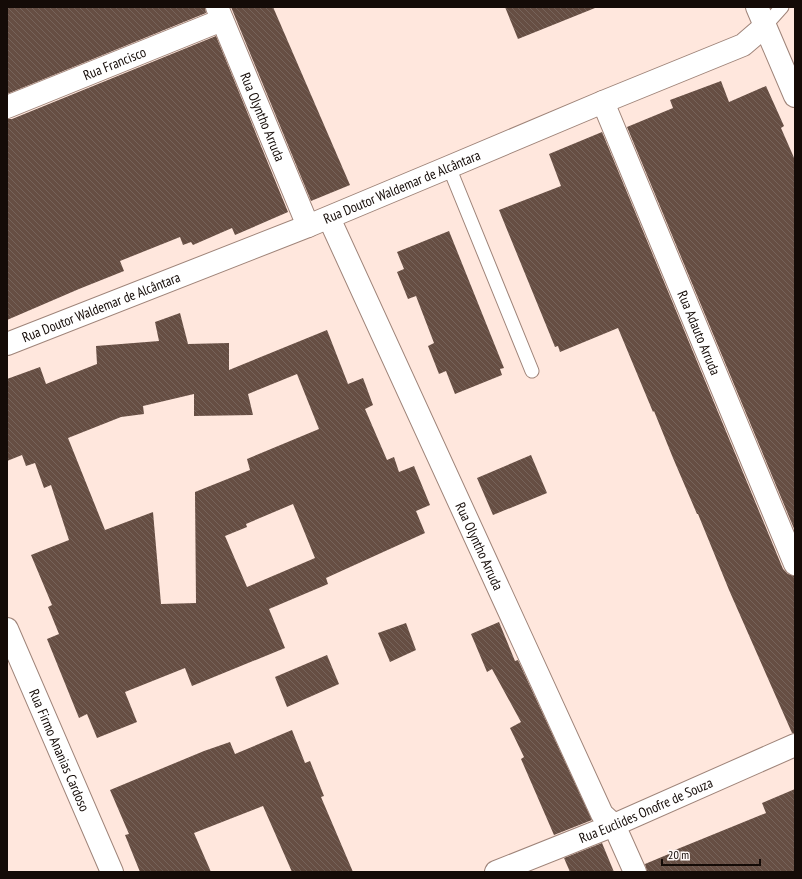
<svg xmlns="http://www.w3.org/2000/svg" width="802" height="879" viewBox="0 0 802 879" font-family="'PT Sans Narrow',sans-serif">
<style>
.building{fill:url(#building-back-hatch);fill-rule:evenodd}
.lines{fill:none;stroke-linecap:round;stroke-linejoin:round}
.service-casing{stroke:#9f8479;stroke-width:15}
.minor-casing{stroke:#9f8479;stroke-width:24}
.tertiary-casing{stroke:#9f8479;stroke-width:24}
.service{stroke:#fff;stroke-width:13}
.minor{stroke:#fff;stroke-width:22}
.tertiary{stroke:#fff;stroke-width:22}
.labels{text-anchor:middle;stroke-width:4;stroke-linejoin:round;paint-order:stroke}
.street-label{font-size:14px;fill:#140b07;stroke:#fff8f6}
</style>
<defs>
<pattern id="building-back-hatch" width="6" height="6" patternUnits="userSpaceOnUse"><rect width="6" height="6" fill="#664e43"/><path d="M-1 5l2 2M0 0l6 6M5-1l2 2" fill="none" stroke="#76635a"/></pattern>
</defs>
<rect width="100%" height="100%" fill="#ffe7dd"/>
<g class="building">
<path d="M 7,7 L 205,7 L 206,13 L 7,94 Z"/>
<path d="M 231,7 L 273,7 L 350,185 L 311,201 Z"/>
<path d="M 505,7 L 595,7 L 595,8 L 518,39 Z"/>
<path d="M 216,36 L 288,212 L 235,235 L 232,228 L 193,245 L 191,242 L 183,245 L 180,237 L 120,261 L 124,271 L 79,289 L 7,320 L 7,119 L 12,119 Z"/>
<path d="M 721,81 L 729,102 L 766,86 L 784,126 L 781,128 L 795,160 L 795,531 L 627,127 L 673,108 L 670,100 Z"/>
<path d="M 602,132 L 783,569 L 788,574 L 795,576 L 795,733 L 792,733 L 729,590 L 698,514 L 697,514 L 673,458 L 654,411 L 653,412 L 618,328 L 560,352 L 558,346 L 555,347 L 499,210 L 561,186 L 549,154 Z"/>
<path d="M 449,231 L 504,368 L 500,369 L 502,375 L 455,394 L 446,371 L 439,374 L 428,346 L 434,343 L 416,296 L 408,299 L 397,272 L 404,269 L 397,252 Z"/>
<path d="M 180,313 L 188,344 L 229,343 L 229,370 L 327,330 L 348,384 L 363,378 L 373,405 L 365,409 L 387,460 L 394,457 L 399,472 L 414,466 L 430,505 L 416,511 L 425,533 L 326,578 L 328,584 L 269,609 L 285,648 L 192,686 L 185,668 L 125,692 L 137,722 L 97,738 L 87,714 L 79,718 L 47,639 L 59,634 L 48,607 L 52,605 L 31,555 L 69,540 L 51,485 L 44,488 L 35,463 L 26,466 L 22,455 L 7,461 L 7,379 L 40,367 L 46,384 L 97,364 L 96,346 L 159,341 L 155,322 ZM 297,374 L 319,429 L 247,459 L 250,470 L 195,492 L 196,603 L 161,604 L 153,512 L 105,530 L 68,438 L 121,417 L 144,414 L 143,406 L 194,394 L 194,416 L 253,415 L 248,394 ZM 293,504 L 315,558 L 247,587 L 225,536 L 247,527 L 246,524 Z"/>
<path d="M 531,455 L 547,493 L 493,515 L 477,478 Z"/>
<path d="M 499,622 L 515,661 L 518,660 L 592,820 L 554,835 L 521,759 L 524,757 L 510,728 L 521,722 L 492,669 L 487,672 L 471,634 Z"/>
<path d="M 406,623 L 416,650 L 390,662 L 378,633 Z"/>
<path d="M 327,655 L 339,684 L 287,707 L 275,677 Z"/>
<path d="M 292,730 L 305,763 L 310,761 L 324,796 L 321,797 L 353,872 L 292,872 L 263,806 L 194,833 L 211,872 L 140,872 L 125,835 L 129,834 L 110,790 L 204,751 L 230,742 L 235,754 Z"/>
<path d="M 795,789 L 795,872 L 647,872 L 645,864 L 676,851 L 675,850 L 766,813 L 762,803 Z"/>
<path d="M 602,843 L 614,872 L 570,872 L 564,858 Z"/>
</g>
<g class="lines">
<defs>
<g id="service">
<path d="M 765,26 L 782,7"/>
<path d="M 449,167 L 532,371"/>
</g>
<g id="minor">
<path id="s1" d="M 217,7 L 308,226"/>
<path id="s2" d="M 603,102 L 795,564"/>
<path id="s3" d="M 7,107 L 222,20"/>
<path id="s4" d="M 329,218 L 602,814 L 614,825 L 635,872"/>
<path id="s5" d="M 7,344 L 308,226 L 449,167 L 603,102 L 743,45 L 765,26"/>
<path id="s6" d="M 7,629 L 112,872"/>
<path id="s7" d="M 496,872 L 614,825 L 795,745"/>
</g>
<path id="tertiary" d="M 757,7 L 795,96"/>
</defs>
<use href="#service" class="service-casing"/>
<use href="#minor" class="minor-casing"/>
<use href="#tertiary" class="tertiary-casing"/>
<use href="#service" class="service"/>
<use href="#minor" class="minor"/>
<use href="#tertiary" class="tertiary"/>
</g>
<g class="labels">
<g class="street-label">
<text dy="5" stroke="none"><textPath href="#s3" startOffset="116">Rua Francisco</textPath></text>
<text dy="5" stroke="none"><textPath href="#s1" startOffset="119">Rua Olyntho Arruda</textPath></text>
<text dy="5" stroke="none"><textPath href="#s5" startOffset="425">Rua Doutor Waldemar de Alcântara</textPath></text>
<text dy="5" stroke="none"><textPath href="#s5" startOffset="101">Rua Doutor Waldemar de Alcântara</textPath></text>
<text dy="5" stroke="none"><textPath href="#s2" startOffset="250">Rua Adauto Arruda</textPath></text>
<text dy="5" stroke="none"><textPath href="#s4" startOffset="361">Rua Olyntho Arruda</textPath></text>
<text dy="5" stroke="none"><textPath href="#s6" startOffset="132">Rua Firmo Ananias Cardoso</textPath></text>
<text dy="5" stroke="none"><textPath href="#s7" startOffset="162">Rua Euclides Onofre de Souza</textPath></text>
</g>
</g>
<rect width="802" height="879" fill="none" stroke="#140b07" stroke-width="16"/>
<path d="M662 859v6h98v-6" fill="none" stroke="#140b07" stroke-width="2"/>
<text x="668" y="859" font-size="12" fill="#140b07" stroke="#fff8f6" stroke-width="3" paint-order="stroke">20 m</text>
</svg>
